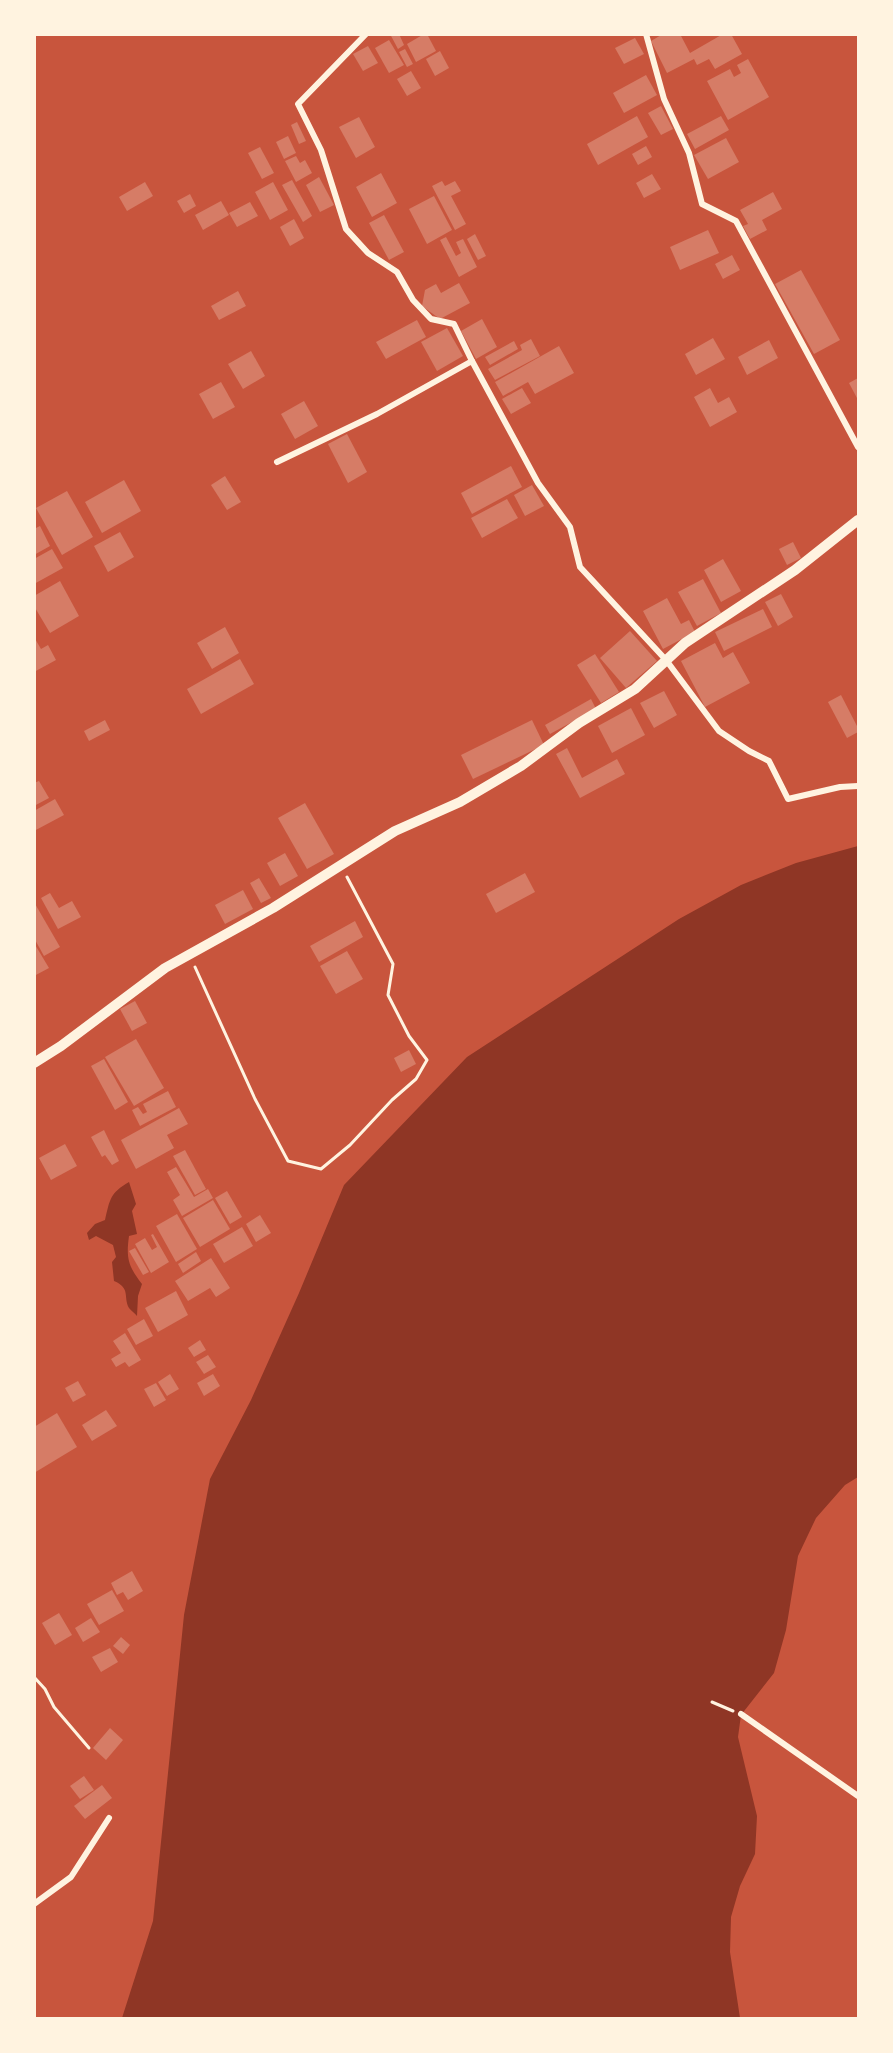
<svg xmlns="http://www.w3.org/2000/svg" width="893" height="2053" viewBox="0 0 893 2053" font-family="'Sofia Sans Condensed',sans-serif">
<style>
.water{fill:#8f3625}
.building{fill:#d67c66}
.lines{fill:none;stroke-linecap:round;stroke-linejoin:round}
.path{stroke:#fff3e0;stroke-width:3}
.minor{stroke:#fff3e0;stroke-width:6}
.tertiary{stroke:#fff3e0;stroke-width:10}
</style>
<rect width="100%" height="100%" fill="#c8553d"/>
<g class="water">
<path d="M 858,846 L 858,1477 L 845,1485 L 816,1518 L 798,1556 L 786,1630 L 774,1673 L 741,1715 L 738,1737 L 757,1816 L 755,1854 L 740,1886 L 731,1917 L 730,1952 L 740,2018 L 122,2018 L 153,1921 L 184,1615 L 210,1479 L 251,1400 L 299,1293 L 344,1185 L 467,1057 L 679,919 L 741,885 L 796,863 Z"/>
<path d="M 129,1182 L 136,1204 L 132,1211 L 137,1234 L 129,1236 C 126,1258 128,1266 142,1284 L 138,1296 L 137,1316 C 135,1313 131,1311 129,1308 C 123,1297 131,1288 114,1281 L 112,1262 L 116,1257 L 113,1245 L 96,1236 L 89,1240 L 87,1233 L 95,1224 L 105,1220 C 110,1199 110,1193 129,1182 Z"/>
</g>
<g class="building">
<path d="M 390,34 L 399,34 L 404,45 L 398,49 Z"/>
<path d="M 424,34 L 427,34 L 436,51 L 416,62 L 407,44 Z"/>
<path d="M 663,34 L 680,34 L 690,53 L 723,34 L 731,34 L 742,54 L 715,69 L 709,59 L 697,65 L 694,59 L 667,73 L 651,41 Z"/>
<path d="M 635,38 L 644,54 L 624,64 L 615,48 Z"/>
<path d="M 389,40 L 404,65 L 389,73 L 375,48 Z"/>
<path d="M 368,46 L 378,63 L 363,71 L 353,54 Z"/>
<path d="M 405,49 L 413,64 L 407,67 L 399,52 Z"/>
<path d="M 440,51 L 449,68 L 435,76 L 426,59 Z"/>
<path d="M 748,59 L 769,97 L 728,120 L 707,81 L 730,69 L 734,77 L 741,73 L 737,65 Z"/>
<path d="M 411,71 L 421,88 L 407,96 L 397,79 Z"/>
<path d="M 646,75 L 657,95 L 624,113 L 613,93 Z"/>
<path d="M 661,106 L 673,129 L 661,135 L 648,113 Z"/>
<path d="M 637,116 L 648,137 L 598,165 L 587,144 Z"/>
<path d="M 721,116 L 729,130 L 695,149 L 687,134 Z"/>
<path d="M 359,117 L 375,147 L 356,158 L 339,127 Z"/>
<path d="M 297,122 L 306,141 L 299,144 L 291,125 Z"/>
<path d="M 288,136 L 296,153 L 284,159 L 276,142 Z"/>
<path d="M 726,138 L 739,162 L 708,179 L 694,155 Z"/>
<path d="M 646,146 L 652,157 L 638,165 L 632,154 Z"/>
<path d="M 260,147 L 274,173 L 262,179 L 248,153 Z"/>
<path d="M 296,156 L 300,163 L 305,160 L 312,173 L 296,182 L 285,161 Z"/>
<path d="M 381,173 L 397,203 L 372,217 L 356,187 Z"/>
<path d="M 652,174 L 661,189 L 644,198 L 636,183 Z"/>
<path d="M 319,177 L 334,205 L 320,212 L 306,185 Z"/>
<path d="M 292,180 L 312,216 L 303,222 L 282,185 Z"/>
<path d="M 442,181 L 445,186 L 455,181 L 461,191 L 451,196 L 466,224 L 455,230 L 432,186 Z"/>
<path d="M 145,182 L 153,196 L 127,211 L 119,197 Z"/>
<path d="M 273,182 L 288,210 L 270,220 L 255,192 Z"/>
<path d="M 773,192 L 782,209 L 762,220 L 767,230 L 750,239 L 743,226 L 748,224 L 740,210 Z"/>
<path d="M 190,194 L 196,206 L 184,213 L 177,201 Z"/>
<path d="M 434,196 L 452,230 L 427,244 L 409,209 Z"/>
<path d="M 221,201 L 229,215 L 203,230 L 195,215 Z"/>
<path d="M 250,202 L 258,216 L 237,227 L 229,213 Z"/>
<path d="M 384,215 L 404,252 L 389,260 L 369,223 Z"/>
<path d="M 294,219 L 304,238 L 290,246 L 280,227 Z"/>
<path d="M 708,230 L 719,253 L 680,270 L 670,247 Z"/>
<path d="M 475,234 L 486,256 L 478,260 L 467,239 Z"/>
<path d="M 446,237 L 456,256 L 461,253 L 456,242 L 463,239 L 477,267 L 459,277 L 440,240 Z"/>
<path d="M 732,255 L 740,270 L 723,279 L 715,264 Z"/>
<path d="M 801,270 L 840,340 L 814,354 L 775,284 Z"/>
<path d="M 459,283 L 470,303 L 440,319 L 422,306 L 425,290 L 436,284 L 441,293 Z"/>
<path d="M 238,291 L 246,306 L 219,320 L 211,306 Z"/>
<path d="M 482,319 L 497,347 L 476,359 L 461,331 Z"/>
<path d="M 417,320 L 426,337 L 386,359 L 376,342 Z"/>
<path d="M 447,328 L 463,356 L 437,371 L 421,342 Z"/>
<path d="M 713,338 L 725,359 L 696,375 L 685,354 Z"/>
<path d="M 531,339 L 540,356 L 495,380 L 488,369 L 522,350 L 520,345 Z"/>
<path d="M 769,340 L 778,358 L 747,375 L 738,357 Z"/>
<path d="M 514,341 L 518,349 L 490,365 L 485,357 Z"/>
<path d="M 559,346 L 574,373 L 535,394 L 528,382 L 503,396 L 495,382 Z"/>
<path d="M 251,351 L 265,376 L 243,389 L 228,364 Z"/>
<path d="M 858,378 L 858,400 L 849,383 Z"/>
<path d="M 221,382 L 235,407 L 213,419 L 199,394 Z"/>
<path d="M 522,388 L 531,403 L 511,414 L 502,399 Z"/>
<path d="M 710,388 L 718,403 L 729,397 L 737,412 L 710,427 L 694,397 Z"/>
<path d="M 304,401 L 318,426 L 295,439 L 281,414 Z"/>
<path d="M 347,434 L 367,472 L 348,483 L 328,444 Z"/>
<path d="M 511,466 L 522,487 L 472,514 L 461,493 Z"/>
<path d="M 225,476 L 241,502 L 227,510 L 211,485 Z"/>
<path d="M 124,480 L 141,511 L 102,533 L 85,502 Z"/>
<path d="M 532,485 L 544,506 L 525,516 L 514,495 Z"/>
<path d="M 67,491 L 93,537 L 62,555 L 36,508 Z"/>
<path d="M 507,499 L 518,518 L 482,538 L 471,518 Z"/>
<path d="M 40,526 L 50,546 L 34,555 L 34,529 Z"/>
<path d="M 120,532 L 134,557 L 108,572 L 94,546 Z"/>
<path d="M 793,542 L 801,558 L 787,565 L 779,549 Z"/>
<path d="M 52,549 L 63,568 L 34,584 L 34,559 Z"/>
<path d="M 723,559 L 741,591 L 721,602 L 704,570 Z"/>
<path d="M 703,579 L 721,613 L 697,626 L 678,592 Z"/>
<path d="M 60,581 L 79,616 L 50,633 L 34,606 L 34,596 Z"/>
<path d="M 781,594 L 793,617 L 778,626 L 765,602 Z"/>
<path d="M 667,598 L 681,624 L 689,620 L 695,632 L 663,649 L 643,611 Z"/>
<path d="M 763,609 L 772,627 L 724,651 L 715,632 Z"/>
<path d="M 225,627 L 239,653 L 212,669 L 197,643 Z"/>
<path d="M 630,631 L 657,661 L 626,688 L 600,658 Z"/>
<path d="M 34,637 L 41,649 L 48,645 L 56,660 L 34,672 Z"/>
<path d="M 715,643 L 723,658 L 733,652 L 750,683 L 705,707 L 681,661 Z"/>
<path d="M 595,654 L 619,692 L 601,703 L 577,665 Z"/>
<path d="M 240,659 L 254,684 L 201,714 L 187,689 Z"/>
<path d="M 664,691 L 677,715 L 654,728 L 640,703 Z"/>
<path d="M 841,695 L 858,728 L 858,732 L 847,738 L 828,702 Z"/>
<path d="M 591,699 L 596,709 L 550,734 L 545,725 Z"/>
<path d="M 631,708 L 645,735 L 612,753 L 598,726 Z"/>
<path d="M 105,720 L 110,730 L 89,741 L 84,731 Z"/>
<path d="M 532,720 L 544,745 L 473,779 L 461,755 Z"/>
<path d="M 567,748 L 582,778 L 617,759 L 625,774 L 580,798 L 556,754 Z"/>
<path d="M 39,781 L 49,798 L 34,806 L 34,783 Z"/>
<path d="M 55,799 L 64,815 L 34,831 L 34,811 Z"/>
<path d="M 305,803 L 334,854 L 307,869 L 278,818 Z"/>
<path d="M 285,853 L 298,876 L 280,886 L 267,863 Z"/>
<path d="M 525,873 L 535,892 L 496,913 L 486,894 Z"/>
<path d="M 259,878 L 271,898 L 261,903 L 250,883 Z"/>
<path d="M 243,890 L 253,909 L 225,924 L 215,905 Z"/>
<path d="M 50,893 L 59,908 L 72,901 L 81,917 L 58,929 L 41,898 Z"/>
<path d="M 34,902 L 60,947 L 44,956 L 34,938 Z"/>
<path d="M 355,921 L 363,937 L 319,962 L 310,946 Z"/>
<path d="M 34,943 L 49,968 L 34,976 Z"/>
<path d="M 347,951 L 363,979 L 336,994 L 320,966 Z"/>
<path d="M 135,1001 L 147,1023 L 132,1031 L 120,1009 Z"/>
<path d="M 136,1039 L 164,1088 L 134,1106 L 105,1057 Z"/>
<path d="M 409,1050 L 416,1064 L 401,1072 L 394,1058 Z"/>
<path d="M 104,1059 L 128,1102 L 115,1110 L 91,1066 Z"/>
<path d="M 168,1091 L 176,1107 L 140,1126 L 132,1110 L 138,1107 L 143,1114 L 147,1112 L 143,1104 Z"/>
<path d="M 179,1108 L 188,1124 L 167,1135 L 174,1148 L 136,1169 L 121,1140 Z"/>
<path d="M 104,1130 L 119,1161 L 112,1165 L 105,1155 L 102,1157 L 91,1137 Z"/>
<path d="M 65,1144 L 77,1166 L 51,1180 L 39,1158 Z"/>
<path d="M 185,1150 L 206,1189 L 195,1195 L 173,1156 Z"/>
<path d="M 176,1167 L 194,1197 L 208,1189 L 213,1198 L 182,1216 L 173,1200 L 180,1195 L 167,1172 Z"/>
<path d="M 227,1191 L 242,1217 L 230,1224 L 215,1198 Z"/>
<path d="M 213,1200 L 230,1229 L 200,1247 L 183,1218 Z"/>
<path d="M 177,1214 L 197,1249 L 176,1262 L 156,1226 Z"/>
<path d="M 260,1215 L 271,1233 L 256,1242 L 246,1224 Z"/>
<path d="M 242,1227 L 253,1246 L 224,1263 L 213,1244 Z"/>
<path d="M 153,1234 L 169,1262 L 151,1273 L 135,1244 L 145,1238 L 152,1250 L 157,1247 L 151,1235 Z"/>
<path d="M 135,1248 L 149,1272 L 143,1275 L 129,1251 Z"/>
<path d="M 196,1252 L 201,1261 L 183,1273 L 178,1264 Z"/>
<path d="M 211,1258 L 230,1288 L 216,1297 L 210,1288 L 188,1301 L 175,1281 Z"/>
<path d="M 176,1291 L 188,1315 L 158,1332 L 145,1308 Z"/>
<path d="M 144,1319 L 153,1336 L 136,1345 L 127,1329 Z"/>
<path d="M 125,1333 L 141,1360 L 129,1367 L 125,1362 L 116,1367 L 111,1359 L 121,1353 L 113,1341 Z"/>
<path d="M 200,1340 L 206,1350 L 194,1357 L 188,1348 Z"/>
<path d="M 208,1355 L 216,1367 L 204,1374 L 196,1362 Z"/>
<path d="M 170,1374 L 179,1389 L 167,1396 L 158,1382 Z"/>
<path d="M 213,1374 L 220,1386 L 204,1396 L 197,1383 Z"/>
<path d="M 78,1381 L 86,1395 L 73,1402 L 65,1388 Z"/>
<path d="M 156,1383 L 166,1400 L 154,1407 L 144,1389 Z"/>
<path d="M 106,1410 L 117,1426 L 92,1441 L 82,1425 Z"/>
<path d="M 57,1413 L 77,1447 L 34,1473 L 34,1427 Z"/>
<path d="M 132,1571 L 143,1591 L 128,1600 L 123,1592 L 117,1595 L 111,1583 Z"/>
<path d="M 112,1590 L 124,1611 L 99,1625 L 87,1604 Z"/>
<path d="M 59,1613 L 72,1635 L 55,1645 L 42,1623 Z"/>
<path d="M 91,1618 L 100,1632 L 83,1642 L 75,1628 Z"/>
<path d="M 121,1637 L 130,1645 L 123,1654 L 113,1646 Z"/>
<path d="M 110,1648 L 118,1662 L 101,1672 L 92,1657 Z"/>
<path d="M 110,1728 L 123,1740 L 106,1760 L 93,1748 Z"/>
<path d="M 84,1776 L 94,1790 L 80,1799 L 70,1786 Z"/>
<path d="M 102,1785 L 112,1798 L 85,1819 L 74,1806 Z"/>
</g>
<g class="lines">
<g class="path">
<path d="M 195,967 L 255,1099 L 288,1161 L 321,1169 L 350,1145 L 392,1100 L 416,1079 L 427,1060 L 409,1036 L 388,995 L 393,964 L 347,877"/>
<path d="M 34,1677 L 45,1689 L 54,1707 L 89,1748"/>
<path d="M 712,1702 L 733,1711"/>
</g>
<g class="minor">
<path d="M 366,34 L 298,104 L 321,150 L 346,229 L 368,253 L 397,272 L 413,300 L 431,319 L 454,324 L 472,361"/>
<path d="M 646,34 L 664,99 L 689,153 L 702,204 L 736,221 L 858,447"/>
<path d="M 277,462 L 377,414 L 472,361 L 538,483 L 570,527 L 580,567 L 666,660 L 719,731 L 749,751 L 769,761 L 788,799 L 840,787 L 858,786"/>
<path d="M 741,1714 L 858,1796"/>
<path d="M 34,1904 L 71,1877 L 109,1818"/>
</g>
<path class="tertiary" d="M 34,1063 L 61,1046 L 165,968 L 273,908 L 395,831 L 460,802 L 521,766 L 579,723 L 635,689 L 685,643 L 795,570 L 858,520"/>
</g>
<rect width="893" height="2053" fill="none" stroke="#fff3e0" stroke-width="72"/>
</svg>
